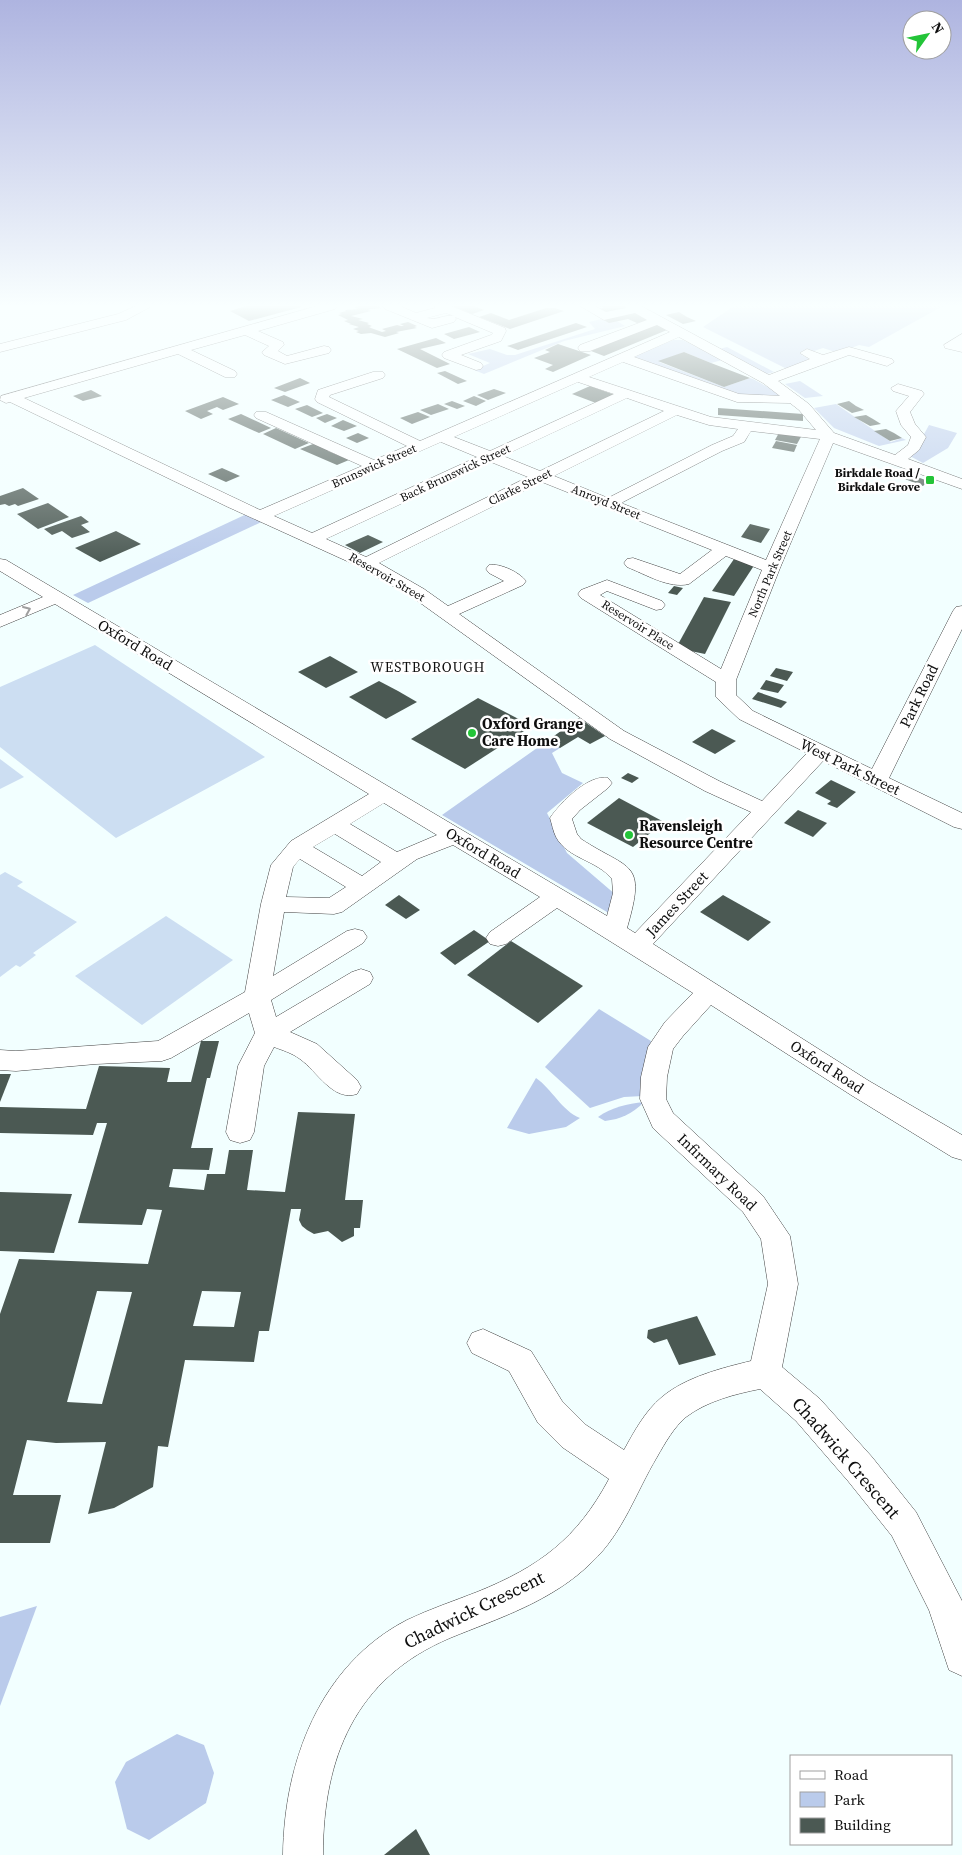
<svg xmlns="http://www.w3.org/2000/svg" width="962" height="1855" viewBox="0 0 962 1855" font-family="'Source Serif 4',serif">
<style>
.green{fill:#bacbeb}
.pitch{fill:#ccdef2}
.building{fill:#4b5953;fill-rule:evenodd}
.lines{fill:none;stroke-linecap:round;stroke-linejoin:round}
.minor-casing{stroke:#424242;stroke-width:1}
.minor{fill:#fff;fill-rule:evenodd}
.oneway{stroke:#9f9f9f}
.poi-dot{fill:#23c438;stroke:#fff;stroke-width:2}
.labels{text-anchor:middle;stroke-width:5;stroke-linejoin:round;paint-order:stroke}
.far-street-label{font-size:12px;fill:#0f0f0f;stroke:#fff}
.far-poi-label{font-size:12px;font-weight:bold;fill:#0f0f0f;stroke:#fff;text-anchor:end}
.far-neighbourhood-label{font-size:14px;letter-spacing:1px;fill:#0f0f0f;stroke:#fff}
.street-label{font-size:15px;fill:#0f0f0f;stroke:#fff}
.poi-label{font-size:15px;font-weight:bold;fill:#0f0f0f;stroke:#fff;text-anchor:start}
.near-street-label{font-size:18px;fill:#0f0f0f;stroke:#fff}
</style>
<rect width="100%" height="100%" fill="#f2ffff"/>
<g class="green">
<path d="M 734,306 L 943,306 L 869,347 L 859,345 L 838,353 L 823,348 L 802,355 L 812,360 L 787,369 L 703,327 Z"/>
<path d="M 602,319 L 617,321 L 625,326 L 564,341 L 484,374 L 474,370 L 490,363 L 468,354 L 490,349 L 507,355 L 515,355 L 595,329 L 589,322 Z"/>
<path d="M 673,340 L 683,340 L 722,360 L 711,363 L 684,352 L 659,362 L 724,387 L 750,378 L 753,379 L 788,398 L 739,396 L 629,358 Z"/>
<path d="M 727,347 L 774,372 L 763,375 L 716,350 Z"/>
<path d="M 800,381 L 823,396 L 805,398 L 785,384 Z"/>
<path d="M 836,404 L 891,442 L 902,438 L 906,440 L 879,446 L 834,428 L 814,408 Z"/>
<path d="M 929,425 L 957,433 L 948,448 L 923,463 L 908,455 L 917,447 Z"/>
<path d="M 251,512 L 268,519 L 88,603 L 73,595 Z"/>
<path d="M 547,741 L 560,748 L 552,753 L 562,773 L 583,783 L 547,813 L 567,853 L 623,901 L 619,914 L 607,912 L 442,815 Z"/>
<path d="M 599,1009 L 651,1041 L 643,1071 L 643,1096 L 624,1097 L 590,1108 L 545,1067 Z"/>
<path d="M 536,1078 C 552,1089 562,1111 580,1118 L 566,1127 L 529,1134 L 507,1128 Z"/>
<path d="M 644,1102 C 632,1114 621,1119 605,1121 L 598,1117 C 612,1107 627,1104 644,1102 Z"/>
<path d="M 37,1606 L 0,1706 L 0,1617 Z"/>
<path d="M 177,1734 L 204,1745 L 214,1773 L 206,1803 L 149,1840 L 127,1829 L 115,1782 L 126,1762 Z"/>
</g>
<g class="pitch">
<path d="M 95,645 L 265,757 L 116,838 L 0,747 L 0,687 Z"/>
<path d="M 0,759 L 24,777 L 0,789 Z"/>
<path d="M 5,872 L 23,882 L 17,886 L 77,922 L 33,953 L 36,955 L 20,967 L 16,965 L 0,977 L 0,875 Z"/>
<path d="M 166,916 L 233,960 L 142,1025 L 75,976 Z"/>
</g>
<g class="building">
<path d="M 246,306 L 301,306 L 301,307 L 249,321 L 230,311 Z"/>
<path d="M 359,306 L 376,306 L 381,308 L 371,309 L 368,310 L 371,311 L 351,316 L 363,319 L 358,320 L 369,323 L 367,324 L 372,326 L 369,327 L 371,328 L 382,332 L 386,331 L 382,329 L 397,325 L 401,326 L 404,326 L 400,324 L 408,322 L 417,326 L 414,327 L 417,328 L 396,332 L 399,333 L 385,337 L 371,333 L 361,334 L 356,332 L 359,331 L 353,329 L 359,327 L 349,324 L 351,324 L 344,321 L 348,320 L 338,315 L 342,314 L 339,313 L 346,311 L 345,310 L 358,309 L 355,307 Z"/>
<path d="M 452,306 L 474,306 L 484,310 L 472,314 Z"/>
<path d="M 600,306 L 625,306 L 628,308 L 600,314 L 594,310 L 604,308 Z"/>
<path d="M 546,308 L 555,308 L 564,311 L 510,329 L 479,317 L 491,313 L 509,320 Z"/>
<path d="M 634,312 L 650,321 L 637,323 L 628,319 L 609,323 L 602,319 Z"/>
<path d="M 679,312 L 687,317 L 696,321 L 683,324 L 666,315 Z"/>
<path d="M 576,323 L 587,327 L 518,350 L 507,346 Z"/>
<path d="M 656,324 L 667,330 L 604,356 L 591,351 Z"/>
<path d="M 469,327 L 480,332 L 454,339 L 444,334 Z"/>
<path d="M 436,338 L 446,343 L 420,349 L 450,364 L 437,368 L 397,349 Z"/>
<path d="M 558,344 L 591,355 L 553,372 L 545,369 L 553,365 L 534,358 L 550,352 L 545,350 Z"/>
<path d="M 684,352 L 711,363 L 750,378 L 724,387 L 658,361 Z"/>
<path d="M 445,371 L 467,381 L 458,384 L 437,373 Z"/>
<path d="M 300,378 L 310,383 L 285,392 L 274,388 Z"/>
<path d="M 590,386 L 615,395 L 596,403 L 572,394 Z"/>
<path d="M 494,389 L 506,393 L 488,400 L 477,395 Z"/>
<path d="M 91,390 L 102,396 L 83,401 L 73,396 Z"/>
<path d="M 284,395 L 300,402 L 288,407 L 271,400 Z"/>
<path d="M 474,396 L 486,401 L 476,406 L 463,401 Z"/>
<path d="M 223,397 L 239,404 L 223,410 L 217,407 L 207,411 L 213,414 L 201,419 L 185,411 Z"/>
<path d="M 452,401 L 465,406 L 457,409 L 444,404 Z"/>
<path d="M 849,401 L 856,406 L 864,410 L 852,413 L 837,404 Z"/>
<path d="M 438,404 L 449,409 L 431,415 L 420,410 Z"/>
<path d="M 307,405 L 323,413 L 312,417 L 295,409 Z"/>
<path d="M 718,408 L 803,414 L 803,421 L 718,415 Z"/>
<path d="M 418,412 L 430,417 L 412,424 L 400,418 Z"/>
<path d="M 241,414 L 271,428 L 259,433 L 228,419 Z"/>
<path d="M 327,414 L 337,418 L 325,423 L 316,418 Z"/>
<path d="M 866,415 L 873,419 L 881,424 L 870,426 L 854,417 Z"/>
<path d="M 343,420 L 357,426 L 344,431 L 331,426 Z"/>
<path d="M 276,428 L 309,443 L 295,449 L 263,434 Z"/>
<path d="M 886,429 L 894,433 L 902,438 L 890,441 L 874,431 Z"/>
<path d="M 780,431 L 802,435 L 797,444 L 775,440 Z"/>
<path d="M 358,433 L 369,438 L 357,443 L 346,438 Z"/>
<path d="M 776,441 L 797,445 L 794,452 L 772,448 Z"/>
<path d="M 313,444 L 332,450 L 328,451 L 349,460 L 337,465 L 300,449 Z"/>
<path d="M 222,468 L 240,476 L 226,482 L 208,474 Z"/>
<path d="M 904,471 L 909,474 L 928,481 L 923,486 L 897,476 Z"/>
<path d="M 23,488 L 39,499 L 18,506 L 15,504 L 9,506 L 5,504 L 0,505 L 0,496 Z"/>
<path d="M 48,503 L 69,517 L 38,529 L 17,514 Z"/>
<path d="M 81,516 L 89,522 L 81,525 L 90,532 L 72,538 L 62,531 L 52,535 L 44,529 Z"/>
<path d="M 750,524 L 770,529 L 761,543 L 741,537 Z"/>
<path d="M 116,531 L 141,544 L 100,562 L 75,548 Z"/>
<path d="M 368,535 L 383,542 L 360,553 L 345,545 Z"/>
<path d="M 734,559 L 755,564 L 734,596 L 712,591 Z"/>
<path d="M 674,586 L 683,588 L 677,595 L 668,593 Z"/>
<path d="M 704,597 L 731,602 L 705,654 L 676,648 Z"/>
<path d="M 330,656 L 358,672 L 326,688 L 298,672 Z"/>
<path d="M 776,668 L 793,672 L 787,681 L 770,676 Z"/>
<path d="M 766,680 L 784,685 L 778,693 L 760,689 Z"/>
<path d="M 379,681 L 398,691 L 417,702 L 386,719 L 349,697 Z"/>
<path d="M 758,692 L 787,702 L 781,708 L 752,699 Z"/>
<path d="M 478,698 L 532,726 L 465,769 L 411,739 Z"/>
<path d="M 579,718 L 605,736 L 590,744 L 578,737 L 560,748 L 547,741 Z"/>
<path d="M 712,729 L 736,741 L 715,754 L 692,742 Z"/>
<path d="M 628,773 L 639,778 L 632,783 L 621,778 Z"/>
<path d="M 831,780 L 856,792 L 837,808 L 827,804 L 831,801 L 815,793 Z"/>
<path d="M 619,798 L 664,822 L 633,847 L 587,823 Z"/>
<path d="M 798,810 L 827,823 L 813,837 L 784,823 Z"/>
<path d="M 399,895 L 420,910 L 406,919 L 385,905 Z"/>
<path d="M 723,895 L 771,922 L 748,941 L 700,912 Z"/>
<path d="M 474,930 L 490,941 L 455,965 L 440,953 Z"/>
<path d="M 511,941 L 583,986 L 538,1023 L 467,975 Z"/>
<path d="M 201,1041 L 219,1041 L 210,1078 L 207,1078 L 191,1148 L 213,1148 L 209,1170 L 173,1169 L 169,1187 L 204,1190 L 207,1174 L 225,1174 L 229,1150 L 253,1150 L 247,1190 L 285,1192 L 298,1112 L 355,1114 L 345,1200 L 363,1200 L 360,1228 L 354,1228 L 354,1236 L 342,1242 L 328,1231 L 314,1234 L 307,1230 L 302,1226 L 299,1220 L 301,1209 L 291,1209 L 269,1331 L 259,1331 L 254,1362 L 185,1360 L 168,1447 L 158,1446 L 153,1487 L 114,1508 L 88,1514 L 106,1442 L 56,1443 L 27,1440 L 13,1495 L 61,1495 L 50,1543 L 0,1543 L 0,1314 L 19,1259 L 148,1264 L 162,1210 L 147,1209 L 142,1225 L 78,1223 L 107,1123 L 97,1123 L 93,1135 L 0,1133 L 0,1107 L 86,1109 L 99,1066 L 170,1068 L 167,1082 L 191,1082 ZM 97,1291 L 132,1292 L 102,1404 L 67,1402 ZM 202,1291 L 241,1292 L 234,1327 L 193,1326 Z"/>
<path d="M 0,1074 L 11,1074 L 0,1102 Z"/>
<path d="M 0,1192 L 72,1194 L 54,1253 L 0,1251 Z"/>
<path d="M 697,1316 L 716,1355 L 679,1365 L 667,1339 L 654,1343 L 647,1338 L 648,1330 Z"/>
<path d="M 416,1829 L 430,1855 L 384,1855 Z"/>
</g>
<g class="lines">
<defs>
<g id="minor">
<path d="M 136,306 L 152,306 L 126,320 L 0,352 L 0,344 L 118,314 Z"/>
<path d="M 317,306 L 337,306 L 335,309 L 258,331 L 283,342 L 284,345 L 278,351 L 287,356 L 324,346 L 329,347 L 331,350 L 329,353 L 285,364 L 264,355 L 262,352 L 269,346 L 245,335 L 191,350 L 235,371 L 237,374 L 235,377 L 225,377 L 178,354 L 24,398 L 260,510 L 362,466 L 256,418 L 254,415 L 256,412 L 266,412 L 374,460 L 407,446 L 317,402 L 315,399 L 318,390 L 373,372 L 383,372 L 385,375 L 383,378 L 330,395 L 329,397 L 420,441 L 670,332 L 657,325 L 590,351 L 580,351 L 578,348 L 580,345 L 647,320 L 635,313 L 604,320 L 580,306 L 595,306 L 606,312 L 626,308 L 625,306 L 641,306 L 769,375 L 810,359 L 800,353 L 807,349 L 823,355 L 849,347 L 892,359 L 894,362 L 887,366 L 849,355 L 778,381 L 809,404 L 834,433 L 895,455 L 908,445 L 911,437 L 901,425 L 896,411 L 909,396 L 893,391 L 891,388 L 898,384 L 922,391 L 924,394 L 910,412 L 915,424 L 926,437 L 919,450 L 908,459 L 962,479 L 962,489 L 833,443 L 780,568 L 736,680 L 736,695 L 753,711 L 872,769 L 953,611 L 956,607 L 962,606 L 962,629 L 889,778 L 962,813 L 962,829 L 954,827 L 823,761 L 653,944 L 869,1081 L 962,1135 L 962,1160 L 952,1157 L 851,1095 L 711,1005 L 683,1036 L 673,1049 L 667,1077 L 666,1099 L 673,1113 L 763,1196 L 790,1236 L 798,1284 L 782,1367 L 820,1399 L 872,1457 L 916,1512 L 962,1601 L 962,1676 L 949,1670 L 929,1610 L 892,1536 L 848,1481 L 796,1421 L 760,1389 C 735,1394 707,1401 686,1417 C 674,1427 665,1443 657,1457 C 636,1492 623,1533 592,1562 C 553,1601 499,1618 450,1638 C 355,1678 323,1758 323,1855 L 283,1855 C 284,1762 320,1665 407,1620 C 430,1609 454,1601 477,1592 C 539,1567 577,1539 609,1479 L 562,1447 L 538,1423 L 509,1371 L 472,1353 L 467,1343 L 472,1333 L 483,1329 L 531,1351 L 562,1401 L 586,1425 L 624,1450 C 634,1432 645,1411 662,1397 C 686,1377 722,1368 751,1361 L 768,1284 L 761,1239 L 743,1212 L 653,1128 L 640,1099 L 641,1077 L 648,1047 L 665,1022 L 693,993 L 557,908 L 506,944 L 498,946 L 490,944 L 486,938 L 490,932 L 540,897 L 453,845 L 417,859 L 342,912 L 334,914 L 284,912 L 273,976 L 347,931 L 355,929 L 363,931 L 367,937 L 363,943 L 271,1000 L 276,1017 L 352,972 L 361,969 L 370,972 L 373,978 L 370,984 L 290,1032 L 317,1044 L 357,1080 L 361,1087 L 357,1094 C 333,1102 317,1071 300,1059 C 292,1053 282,1050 274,1047 L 264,1066 L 254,1132 L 250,1140 L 240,1143 L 230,1140 L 226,1132 L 238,1066 L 255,1033 L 249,1013 L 171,1058 L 162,1061 L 96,1064 L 16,1071 L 0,1070 L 0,1050 L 16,1051 L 158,1041 L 245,992 L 261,904 L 271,865 L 291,841 L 369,794 L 55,604 L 0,627 L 0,615 L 43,597 L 0,571 L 0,559 L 6,560 L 607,916 L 613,893 L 612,879 C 597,860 568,859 556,837 C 553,831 552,824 550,818 C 561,802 589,774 608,778 L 612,783 L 608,788 L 580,810 L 572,819 L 577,834 L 581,839 C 630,871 647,860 627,928 L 635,933 L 751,812 L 705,791 L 610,739 L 412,597 L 360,567 L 228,507 L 10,402 L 6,403 L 0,400 L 1,396 ZM 679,337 L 763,383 L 780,396 L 739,394 L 634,357 ZM 623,362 L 737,402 L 790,403 L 799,410 L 816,430 L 711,417 L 589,377 ZM 578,382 L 614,394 L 490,451 L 454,437 ZM 627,398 L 664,411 L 540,471 L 503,456 ZM 677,415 L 709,425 L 738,429 L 733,436 L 712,445 L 608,498 L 554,476 ZM 751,431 L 820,439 L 766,560 L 621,503 L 722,451 L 744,442 ZM 441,442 L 477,457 L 312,533 L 274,516 ZM 491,462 L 528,477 L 366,557 L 326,539 ZM 542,482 L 712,550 L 680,574 L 633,558 L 627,559 L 624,563 L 627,567 C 645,574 669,589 689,584 L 726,556 L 762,570 L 721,669 L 600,595 L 607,591 L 656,610 L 662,609 L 665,605 L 662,601 L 607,580 L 581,590 L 578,594 L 581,598 L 716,682 L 716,697 L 739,719 L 807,753 L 762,801 L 719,781 L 624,731 L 459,614 L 523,585 L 526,581 C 519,572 500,563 489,565 L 486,569 L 489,573 L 504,581 L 448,606 L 424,589 L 379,563 ZM 384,803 L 437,835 L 397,852 L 350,824 ZM 335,834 L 381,862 L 362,876 L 313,847 ZM 300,859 L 346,887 L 329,898 L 286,897 L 293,867 Z"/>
<path d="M 383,306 L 400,306 L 416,313 L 435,308 L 434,306 L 451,306 L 505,328 L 506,331 L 501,341 L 461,355 L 481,363 L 483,366 L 481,369 L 476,370 L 444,358 L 442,355 L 444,352 L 491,335 L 493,333 L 455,317 L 456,319 L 454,322 L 432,328 L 385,309 ZM 446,313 L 454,316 C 444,314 437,321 427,318 Z"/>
<path d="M 962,334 L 962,352 L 945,348 L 944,345 Z"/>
</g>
</defs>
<use href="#minor" class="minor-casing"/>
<use href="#minor" class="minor"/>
</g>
<defs><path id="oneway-chevron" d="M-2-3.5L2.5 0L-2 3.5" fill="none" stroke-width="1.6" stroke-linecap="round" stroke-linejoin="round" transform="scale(1.25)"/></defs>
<use class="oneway" href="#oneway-chevron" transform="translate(27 610) rotate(-23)"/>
<linearGradient id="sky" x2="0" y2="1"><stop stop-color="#aeb4e0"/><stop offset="0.54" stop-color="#f9ffff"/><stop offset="1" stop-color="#f9ffff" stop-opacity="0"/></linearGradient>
<rect width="962" height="566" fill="url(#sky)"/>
<g class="poi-dot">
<rect x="925" y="475" width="10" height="10" rx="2.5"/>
<circle cx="472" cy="733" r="5"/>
<circle cx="629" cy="835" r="5"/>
</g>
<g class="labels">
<g class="far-street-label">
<text transform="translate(374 466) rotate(-24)" y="4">Brunswick Street</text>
<text transform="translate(455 473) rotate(-25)" y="4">Back Brunswick Street</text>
<text transform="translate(520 487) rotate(-26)" y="4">Clarke Street</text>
<text transform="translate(606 502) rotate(22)" y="4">Anroyd Street</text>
<text transform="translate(770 574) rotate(-67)" y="4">North Park Street</text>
<text transform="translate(387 577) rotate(30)" y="4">Reservoir Street</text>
<text transform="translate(638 625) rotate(32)" y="4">Reservoir Place</text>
</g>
<g class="far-poi-label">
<text x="920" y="477">Birkdale Road /<tspan x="920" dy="14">Birkdale Grove</tspan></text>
</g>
<g class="far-neighbourhood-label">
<text x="428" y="672">WESTBOROUGH</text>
</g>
<g class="street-label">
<text transform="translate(135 645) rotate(31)" y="5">Oxford Road</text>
<text transform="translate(919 696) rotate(-64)" y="5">Park Road</text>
<text transform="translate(850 767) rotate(26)" y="5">West Park Street</text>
<text transform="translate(483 853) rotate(31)" y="5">Oxford Road</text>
<text transform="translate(677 904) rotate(-47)" y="5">James Street</text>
<text transform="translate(827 1067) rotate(33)" y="5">Oxford Road</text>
<text transform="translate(717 1172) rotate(44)" y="5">Infirmary Road</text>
</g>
<g class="poi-label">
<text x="482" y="729">Oxford Grange<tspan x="482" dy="17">Care Home</tspan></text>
<text x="639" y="831">Ravensleigh<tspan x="639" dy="17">Resource Centre</tspan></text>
</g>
<g class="near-street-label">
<text transform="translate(846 1458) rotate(49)" y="6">Chadwick Crescent</text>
<text transform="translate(474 1610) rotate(-26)" y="6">Chadwick Crescent</text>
</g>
</g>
<rect x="790" y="1755" width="162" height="90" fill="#ffffff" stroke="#9f9f9f"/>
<rect x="800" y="1771" width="25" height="8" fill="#ffffff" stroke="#9f9f9f"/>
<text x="834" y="1780" font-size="15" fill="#0f0f0f">Road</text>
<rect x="800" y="1792" width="25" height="15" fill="#bacbeb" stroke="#9f9f9f"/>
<text x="834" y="1805" font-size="15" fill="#0f0f0f">Park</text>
<rect x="800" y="1818" width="25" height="15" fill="#4b5953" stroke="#9f9f9f"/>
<text x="834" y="1830" font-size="15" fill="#0f0f0f">Building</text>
<g transform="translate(927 35) rotate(57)"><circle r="24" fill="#ffffff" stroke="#9f9f9f"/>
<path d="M0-4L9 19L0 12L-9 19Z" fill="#23c438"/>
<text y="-8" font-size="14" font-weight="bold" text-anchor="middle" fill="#0f0f0f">N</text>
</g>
</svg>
